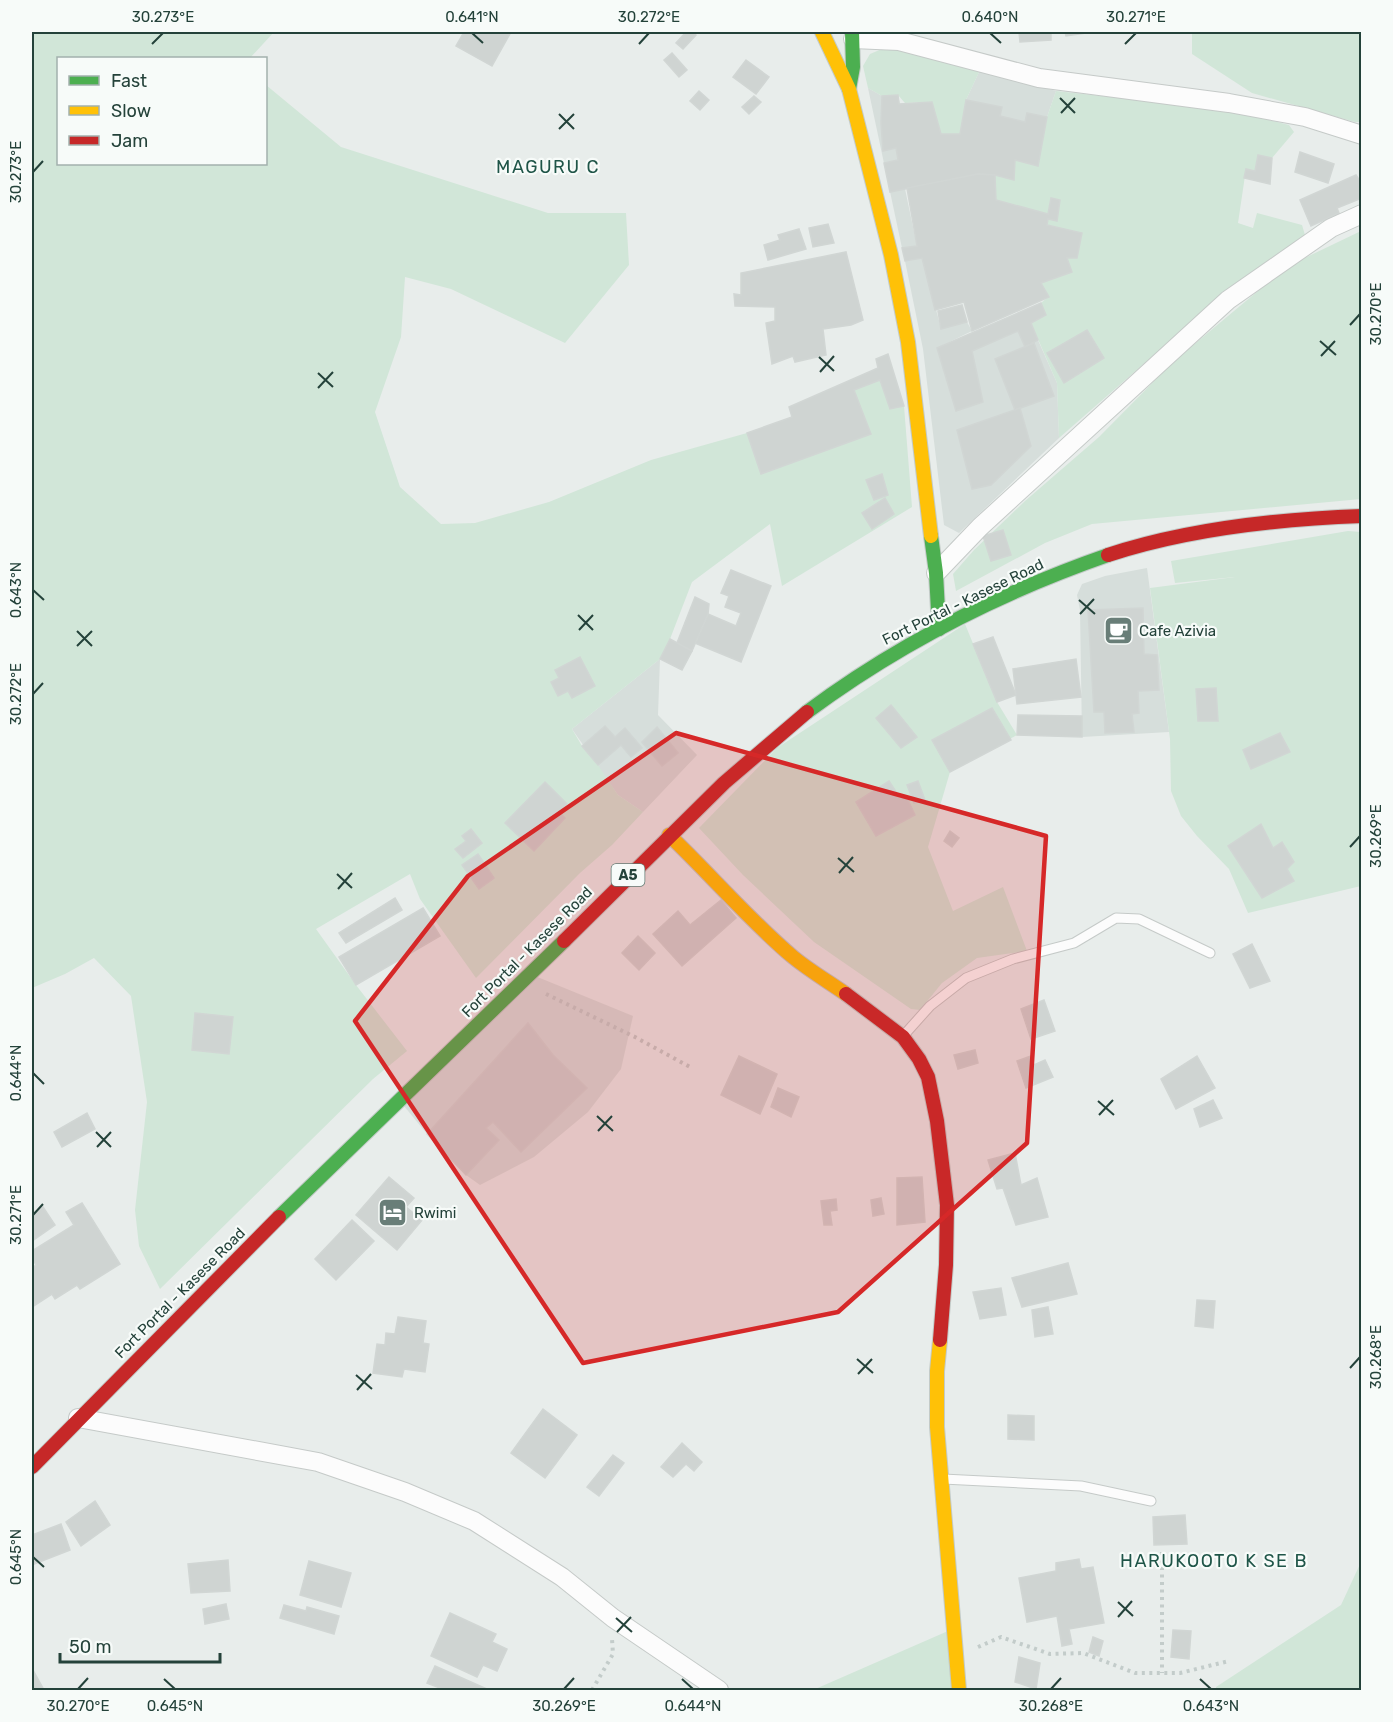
<svg xmlns="http://www.w3.org/2000/svg" width="1393" height="1722" viewBox="0 0 1393 1722" font-family="Rubik,sans-serif">
<style>
.built{fill:#d6dedb}
.green{fill:#d1e6d8}
.building{fill:#cfd4d2;stroke:#d1d6d4;stroke-width:1.5}
.lines{fill:none;stroke-linecap:round;stroke-linejoin:round}
.lane-casing{stroke:#c5cac8;stroke-width:11}
.street-casing{stroke:#c5cac8;stroke-width:20}
.fast-casing{stroke:#c3cbc8;stroke-width:16}
.slow-casing{stroke:#c3cbc8;stroke-width:16}
.jam-casing{stroke:#c3cbc8;stroke-width:16}
.path{stroke:#c3ccca;stroke-width:4;stroke-dasharray:3 4.5;stroke-linecap:butt}
.lane{stroke:#fcfcfc;stroke-width:9}
.street{stroke:#fcfcfc;stroke-width:18}
.fast{stroke:#4caf50;stroke-width:14}
.slow{stroke:#ffc107;stroke-width:14}
.jam{stroke:#c62828;stroke-width:14}
.marked{fill:#d62828;fill-opacity:0.2;stroke:#d62828;stroke-width:4.5;stroke-linejoin:round}
.ticks{fill:none;stroke:#24423a;stroke-width:2}
.labels{text-anchor:middle;stroke-width:4.5;stroke-linejoin:round;paint-order:stroke}
.shield{fill:#f7fbf9;stroke:#637a73;stroke-width:1.5}
.shield-label{font-size:14px;font-weight:bold;fill:#24423a}
.street-label{font-size:15px;fill:#24423a;stroke:#f7fbf9}
.poi-label{font-size:15px;fill:#24423a;stroke:#f7fbf9;text-anchor:start}
.quarter-label{font-size:18px;letter-spacing:1.5px;fill:#1f5548;stroke:#f7fbf9}
.neatline{fill:none;stroke:#24423a;stroke-width:2}
.ticks-label{font-size:15px;text-anchor:middle;fill:#24423a}
</style>
<rect width="100%" height="100%" fill="#e8edeb"/>
<g class="built">
<path d="M 980,70 L 1056,91 L 1047,117 L 1038,166 L 995,175 L 905,189 L 917,246 L 902,248 L 868,88 L 882,96 L 898,95 L 900,104 L 932,102 L 941,134 L 960,133 L 966,100 Z"/>
<path d="M 922,258 L 941,328 L 967,322 L 972,331 L 937,348 L 956,411 L 983,402 L 972,351 L 1018,331 L 1025,346 L 1038,340 L 1057,383 L 1059,438 L 959,533 L 944,525 L 923,349 L 905,261 Z"/>
<path d="M 1147,568 L 1169,732 L 1082,737 L 1080,610 L 1077,595 L 1082,584 L 1105,576 Z"/>
<path d="M 660,659 L 658,715 L 697,755 L 643,812 L 618,795 L 572,729 Z"/>
<path d="M 535,976 L 633,1016 L 621,1069 L 588,1112 L 534,1157 L 480,1185 L 466,1175 L 427,1134 L 404,1106 Z"/>
</g>
<g class="green">
<path d="M 32,32 L 274,32 L 250,58 L 58,58 L 58,164 L 266,164 L 266,85 L 341,147 L 548,213 L 626,213 L 629,265 L 565,343 L 451,289 L 405,277 L 401,337 L 375,412 L 400,487 L 441,524 L 475,523 L 549,502 L 651,460 L 747,433 L 761,473 L 870,434 L 854,390 L 880,380 L 904,406 L 912,507 L 782,586 L 770,524 L 692,582 L 670,639 L 660,659 L 572,729 L 582,746 L 598,765 L 618,795 L 643,812 L 612,845 L 580,873 L 476,978 L 420,899 L 410,874 L 316,929 L 356,985 L 407,1051 L 373,1079 L 160,1289 L 139,1246 L 135,1210 L 147,1102 L 131,996 L 94,958 L 65,974 L 32,988 Z"/>
<path d="M 1192,32 L 1361,32 L 1361,122 L 1355,122 L 1252,93 L 1192,54 Z"/>
<path d="M 889,46 L 980,70 L 966,100 L 960,134 L 941,134 L 932,102 L 905,103 L 898,95 L 882,96 L 868,88 L 863,66 L 870,54 Z"/>
<path d="M 1056,91 L 1230,110 L 1289,125 L 1294,132 L 1272,158 L 1258,155 L 1255,171 L 1246,169 L 1238,223 L 1253,228 L 1257,213 L 1302,225 L 1305,235 L 1219,298 L 1059,438 L 1057,383 L 1031,323 L 1046,315 L 1041,303 L 1048,297 L 1041,283 L 1072,272 L 1067,258 L 1077,258 L 1082,234 L 1047,225 L 1048,219 L 1057,221 L 1060,200 L 1051,198 L 1048,214 L 996,200 L 995,175 L 1015,160 L 1038,165 L 1047,117 Z"/>
<path d="M 1361,231 L 1361,499 L 1092,524 L 1045,543 L 956,591 L 953,574 L 974,550 L 1025,501 L 1099,437 L 1173,362 L 1288,266 Z"/>
<path d="M 1348,531 L 1361,532 L 1361,886 L 1248,913 L 1229,869 L 1197,836 L 1181,816 L 1171,791 L 1170,739 L 1150,588 L 1235,577 L 1175,583 L 1171,561 Z"/>
<path d="M 965,624 L 997,702 L 1017,735 L 950,772 L 928,847 L 953,911 L 1003,887 L 1027,951 L 977,958 L 942,983 L 920,1010 L 911,1009 L 814,942 L 743,875 L 699,828 L 777,748 Z"/>
<path d="M 1361,1562 L 1361,1690 L 1216,1690 L 1216,1687 L 1341,1605 Z"/>
<path d="M 948,1631 L 953,1690 L 813,1690 Z"/>
</g>
<g class="building">
<path d="M 464,32 L 511,32 L 492,66 L 456,46 Z"/>
<path d="M 686,32 L 692,32 L 696,35 L 683,49 L 676,43 Z"/>
<path d="M 1019,32 L 1051,32 L 1051,40 L 1020,42 Z"/>
<path d="M 1065,32 L 1093,32 L 1066,36 Z"/>
<path d="M 672,53 L 687,70 L 679,77 L 664,60 Z"/>
<path d="M 746,60 L 769,77 L 756,94 L 733,77 Z"/>
<path d="M 699,91 L 709,100 L 700,110 L 690,101 Z"/>
<path d="M 898,95 L 899,104 L 932,102 L 941,134 L 960,134 L 966,100 L 1002,107 L 1000,116 L 1025,122 L 1027,113 L 1047,117 L 1038,166 L 1015,160 L 1014,180 L 995,175 L 978,174 L 890,192 L 884,163 L 898,160 L 896,148 L 883,151 L 881,123 L 882,96 Z"/>
<path d="M 754,96 L 761,102 L 749,114 L 742,107 Z"/>
<path d="M 1300,152 L 1334,164 L 1328,183 L 1295,172 Z"/>
<path d="M 1258,155 L 1272,158 L 1270,184 L 1244,178 L 1246,169 L 1255,171 Z"/>
<path d="M 978,174 L 995,175 L 996,200 L 1048,214 L 1051,198 L 1060,200 L 1057,221 L 1048,219 L 1047,225 L 1082,233 L 1077,258 L 1067,258 L 1072,272 L 1041,283 L 1049,297 L 972,331 L 964,302 L 935,310 L 922,258 L 905,261 L 902,248 L 917,246 L 907,188 Z"/>
<path d="M 1356,175 L 1362,184 L 1362,198 L 1337,208 L 1339,213 L 1311,226 L 1300,200 Z"/>
<path d="M 828,224 L 834,243 L 813,247 L 809,228 Z"/>
<path d="M 799,229 L 806,249 L 768,260 L 764,245 L 780,240 L 778,235 Z"/>
<path d="M 846,252 L 863,320 L 851,325 L 823,329 L 826,355 L 795,362 L 793,356 L 772,364 L 766,323 L 775,321 L 775,307 L 735,306 L 734,294 L 741,295 L 741,273 Z"/>
<path d="M 1041,303 L 1046,315 L 1031,323 L 1038,340 L 1025,347 L 1018,331 L 972,351 L 983,402 L 956,411 L 937,348 Z"/>
<path d="M 962,305 L 967,322 L 941,329 L 938,311 Z"/>
<path d="M 1087,330 L 1104,358 L 1064,383 L 1047,353 Z"/>
<path d="M 1034,343 L 1054,396 L 1015,410 L 995,359 Z"/>
<path d="M 888,354 L 904,406 L 890,409 L 880,380 L 854,390 L 871,434 L 761,474 L 747,433 L 792,417 L 789,407 L 878,368 L 876,359 Z"/>
<path d="M 1020,408 L 1031,446 L 991,485 L 972,489 L 957,430 Z"/>
<path d="M 882,474 L 888,495 L 874,500 L 866,480 Z"/>
<path d="M 885,498 L 894,514 L 872,529 L 862,513 Z"/>
<path d="M 1003,530 L 1011,555 L 991,561 L 983,536 Z"/>
<path d="M 731,570 L 771,586 L 741,662 L 695,643 L 708,614 L 736,626 L 741,613 L 725,607 L 729,596 L 721,593 Z"/>
<path d="M 695,597 L 709,604 L 708,614 L 692,651 L 677,643 Z"/>
<path d="M 1143,608 L 1144,654 L 1157,655 L 1159,690 L 1138,691 L 1139,713 L 1132,714 L 1134,732 L 1105,733 L 1104,712 L 1094,712 L 1088,610 Z"/>
<path d="M 993,637 L 1016,695 L 997,702 L 973,644 Z"/>
<path d="M 670,639 L 692,651 L 682,670 L 660,659 Z"/>
<path d="M 580,657 L 595,686 L 572,698 L 568,691 L 558,696 L 551,682 L 559,678 L 555,670 Z"/>
<path d="M 1076,659 L 1081,697 L 1017,704 L 1013,669 Z"/>
<path d="M 1216,688 L 1218,721 L 1198,721 L 1196,689 Z"/>
<path d="M 891,705 L 917,737 L 901,748 L 876,718 Z"/>
<path d="M 992,708 L 1011,740 L 950,772 L 932,740 Z"/>
<path d="M 1018,715 L 1082,716 L 1082,737 L 1017,735 Z"/>
<path d="M 605,726 L 615,737 L 625,728 L 642,748 L 631,757 L 621,745 L 598,765 L 582,746 Z"/>
<path d="M 657,727 L 678,753 L 662,766 L 642,742 Z"/>
<path d="M 1280,733 L 1290,752 L 1251,769 L 1243,750 Z"/>
<path d="M 889,781 L 900,798 L 906,796 L 915,815 L 876,836 L 856,802 Z"/>
<path d="M 918,781 L 925,800 L 914,803 L 907,785 Z"/>
<path d="M 545,782 L 567,804 L 559,812 L 565,818 L 534,851 L 505,823 Z"/>
<path d="M 1261,824 L 1273,848 L 1282,842 L 1294,862 L 1287,869 L 1294,881 L 1262,898 L 1228,846 Z"/>
<path d="M 471,829 L 482,843 L 463,858 L 455,849 L 466,841 L 462,836 Z"/>
<path d="M 950,831 L 959,838 L 952,847 L 944,841 Z"/>
<path d="M 478,854 L 494,878 L 479,889 L 462,865 Z"/>
<path d="M 395,898 L 402,910 L 346,943 L 339,933 Z"/>
<path d="M 721,900 L 736,918 L 682,966 L 653,934 L 678,911 L 690,925 Z"/>
<path d="M 423,908 L 440,936 L 356,985 L 339,957 Z"/>
<path d="M 638,936 L 655,953 L 639,970 L 622,953 Z"/>
<path d="M 1252,944 L 1270,981 L 1250,988 L 1233,954 Z"/>
<path d="M 1044,1000 L 1055,1031 L 1031,1039 L 1021,1009 Z"/>
<path d="M 195,1013 L 233,1017 L 229,1054 L 192,1050 Z"/>
<path d="M 528,1023 L 553,1055 L 587,1088 L 521,1152 L 493,1122 L 486,1128 L 499,1140 L 466,1175 L 427,1134 Z"/>
<path d="M 975,1050 L 978,1063 L 958,1069 L 954,1055 Z"/>
<path d="M 739,1056 L 777,1074 L 760,1114 L 721,1095 Z"/>
<path d="M 1031,1056 L 1034,1065 L 1045,1060 L 1053,1077 L 1026,1088 L 1017,1061 Z"/>
<path d="M 1197,1056 L 1215,1088 L 1176,1109 L 1161,1079 Z"/>
<path d="M 778,1088 L 799,1097 L 791,1117 L 771,1107 Z"/>
<path d="M 1213,1100 L 1222,1118 L 1200,1127 L 1194,1109 Z"/>
<path d="M 87,1113 L 95,1129 L 62,1147 L 54,1132 Z"/>
<path d="M 1015,1153 L 1021,1185 L 1037,1178 L 1048,1217 L 1016,1225 L 1003,1188 L 997,1189 L 988,1160 Z"/>
<path d="M 389,1177 L 414,1198 L 406,1207 L 422,1220 L 397,1250 L 356,1215 Z"/>
<path d="M 922,1177 L 925,1222 L 897,1225 L 897,1178 Z"/>
<path d="M 881,1198 L 884,1214 L 873,1216 L 871,1200 Z"/>
<path d="M 836,1199 L 837,1210 L 830,1211 L 832,1225 L 824,1225 L 821,1201 Z"/>
<path d="M 82,1203 L 120,1264 L 80,1289 L 77,1285 L 55,1299 L 52,1294 L 32,1307 L 32,1268 L 36,1265 L 32,1258 L 32,1251 L 74,1225 L 66,1212 Z"/>
<path d="M 43,1207 L 55,1225 L 32,1241 L 32,1214 Z"/>
<path d="M 352,1220 L 374,1241 L 336,1280 L 315,1259 Z"/>
<path d="M 1068,1263 L 1077,1294 L 1022,1307 L 1012,1278 Z"/>
<path d="M 1001,1288 L 1006,1315 L 980,1319 L 973,1292 Z"/>
<path d="M 1197,1300 L 1215,1301 L 1213,1328 L 1195,1326 Z"/>
<path d="M 1048,1307 L 1053,1334 L 1035,1337 L 1032,1310 Z"/>
<path d="M 398,1317 L 426,1321 L 423,1343 L 429,1344 L 425,1372 L 404,1369 L 402,1377 L 373,1373 L 377,1344 L 385,1345 L 386,1333 L 395,1334 Z"/>
<path d="M 543,1409 L 577,1435 L 545,1478 L 511,1453 Z"/>
<path d="M 1008,1415 L 1034,1416 L 1034,1440 L 1008,1439 Z"/>
<path d="M 682,1443 L 702,1462 L 694,1471 L 686,1464 L 673,1477 L 661,1467 Z"/>
<path d="M 613,1455 L 624,1463 L 599,1496 L 587,1487 Z"/>
<path d="M 95,1501 L 110,1525 L 81,1546 L 66,1522 Z"/>
<path d="M 1185,1515 L 1187,1544 L 1154,1545 L 1153,1517 Z"/>
<path d="M 61,1524 L 70,1550 L 32,1565 L 32,1535 Z"/>
<path d="M 1079,1559 L 1081,1569 L 1093,1567 L 1104,1623 L 1069,1629 L 1072,1644 L 1062,1646 L 1057,1616 L 1027,1622 L 1019,1578 L 1056,1571 L 1056,1563 Z"/>
<path d="M 228,1560 L 230,1591 L 191,1593 L 188,1564 Z"/>
<path d="M 309,1561 L 351,1573 L 341,1607 L 300,1595 Z"/>
<path d="M 226,1604 L 229,1619 L 205,1624 L 203,1609 Z"/>
<path d="M 284,1605 L 306,1611 L 307,1607 L 339,1616 L 334,1634 L 280,1618 Z"/>
<path d="M 450,1613 L 496,1634 L 492,1642 L 507,1649 L 497,1671 L 483,1665 L 477,1677 L 431,1656 Z"/>
<path d="M 1173,1630 L 1191,1631 L 1189,1659 L 1171,1657 Z"/>
<path d="M 1093,1637 L 1103,1641 L 1099,1656 L 1089,1652 Z"/>
<path d="M 1019,1657 L 1040,1663 L 1036,1689 L 1015,1682 Z"/>
<path d="M 435,1666 L 489,1690 L 445,1690 L 427,1683 Z"/>
<path d="M 33,1670 L 44,1690 L 32,1690 Z"/>
</g>
<g class="lines">
<defs>
<g id="lane">
<path d="M 904,1035 L 930,1006 L 966,978 L 1013,959 L 1074,943 L 1116,918 L 1139,919 L 1210,953"/>
<path d="M 943,1479 L 1081,1486 L 1151,1501"/>
</g>
<g id="street">
<path d="M 853,39 L 899,41 L 1039,78 L 1229,103 L 1305,117 L 1362,135"/>
<path d="M 936,573 L 980,527 L 1228,300 L 1331,228 L 1362,214"/>
<path d="M 78,1418 L 318,1462 L 405,1492 L 474,1521 L 562,1577 L 613,1618 L 719,1690"/>
</g>
<g id="fast">
<path d="M 849,89 L 853,67 L 852,32"/>
<path d="M 931,536 L 936,573 L 939,629"/>
<path d="M 807,712 C 897,645 1002,592 1108,555"/>
<path d="M 279,1217 L 564,941"/>
</g>
<g id="slow">
<path d="M 822,32 L 849,89 L 891,255 L 908,342 L 931,536"/>
<path d="M 669,835 C 711,875 749,920 793,957 C 810,971 829,982 846,994"/>
<path d="M 940,1340 L 937,1371 L 937,1427 L 959,1690"/>
</g>
<g id="jam">
<path d="M 1108,555 C 1187,529 1279,519 1362,516"/>
<path d="M 564,941 L 724,783 L 807,712"/>
<path d="M 846,994 L 903,1037 L 919,1059 L 928,1077 L 937,1121 L 947,1205 L 946,1265 L 940,1340"/>
<path d="M 32,1467 L 279,1217"/>
</g>
</defs>
<use href="#lane" class="lane-casing"/>
<use href="#street" class="street-casing"/>
<use href="#fast" class="fast-casing"/>
<use href="#slow" class="slow-casing"/>
<use href="#jam" class="jam-casing"/>
<g class="path">
<path d="M 546,994 L 635,1037 L 690,1067"/>
<path d="M 1162,1552 L 1162,1673"/>
<path d="M 978,1647 L 1001,1637 L 1050,1654 L 1083,1653 L 1135,1673 L 1180,1673 L 1229,1661"/>
<path d="M 592,1690 L 613,1654 L 612,1639"/>
</g>
<use href="#lane" class="lane"/>
<use href="#street" class="street"/>
<use href="#fast" class="fast"/>
<use href="#slow" class="slow"/>
<use href="#jam" class="jam"/>
</g>
<path class="marked" d="M 676,733 L 1046,836 L 1027,1143 L 838,1312 L 583,1363 L 355,1021 L 468,876 Z"/>
<path class="ticks" d="M 472,33 L 483,43M 990,33 L 1001,43M 152,44 L 163,33M 639,44 L 649,33M 1125,44 L 1136,33M 1060,98 L 1075,113M 1061,113 L 1075,98M 559,114 L 574,129M 559,129 L 574,114M 33,172 L 43,161M 1350,325 L 1360,314M 1320,341 L 1336,355M 1321,356 L 1335,341M 819,357 L 834,371M 820,372 L 834,356M 318,373 L 333,387M 318,388 L 333,372M 33,590 L 44,600M 1079,600 L 1095,614M 1080,614 L 1094,599M 578,615 L 593,630M 579,630 L 593,615M 77,631 L 92,646M 77,646 L 92,631M 33,694 L 43,683M 1350,847 L 1360,836M 838,858 L 854,872M 839,873 L 853,857M 337,874 L 352,888M 338,889 L 352,873M 33,1073 L 44,1084M 1098,1101 L 1114,1115M 1099,1115 L 1113,1100M 597,1116 L 613,1131M 598,1131 L 612,1116M 96,1132 L 111,1147M 97,1147 L 111,1132M 33,1215 L 43,1204M 857,1359 L 873,1373M 1350,1368 L 1360,1357M 858,1374 L 872,1359M 356,1375 L 372,1389M 357,1390 L 371,1374M 33,1557 L 44,1567M 1118,1602 L 1133,1616M 1118,1617 L 1132,1601M 616,1618 L 632,1632M 617,1632 L 631,1617M 164,1679 L 175,1689M 682,1679 L 693,1689M 1200,1679 L 1211,1689M 78,1689 L 88,1678M 564,1689 L 574,1678M 1051,1689 L 1061,1678"/>
<defs>
<symbol id="cafe-square" viewBox="-11 -11 22 22"><rect x="-9" y="-9" width="18" height="18" rx="4" fill="#697e78" stroke="#f7fbf9"/><path d="M-5.5-4.5H6V0H3Q3 3.5 0 3.5H-2.5Q-5.5 3.5-5.5 0ZM3-3.2v2h1.7v-2ZM-6 4.5H4V6H-6Z" fill="#fff"/></symbol>
<symbol id="hotel-square" viewBox="-11 -11 22 22"><rect x="-9" y="-9" width="18" height="18" rx="4" fill="#697e78" stroke="#f7fbf9"/><path d="M-6-4.5h1.5V1H6V5H4.5V3h-9V5H-6ZM-4 0a1.8 1.8 0 1 1 3.6 0ZM.5 0V-2.5h3Q6-2.5 6 0Z" fill="#fff"/></symbol>
</defs>
<g fill-rule="evenodd">
<use href="#cafe-square" x="1102" y="614" width="33" height="33"/>
<use href="#hotel-square" x="376" y="1196" width="33" height="33"/>
</g>
<g class="labels">
<rect class="shield" x="611.5" y="864" width="33" height="22" rx="4.5"/>
<g class="shield-label">
<text x="628" y="880">A5</text>
</g>
<g class="street-label">
<text transform="translate(963 602) rotate(-26)" y="5">Fort Portal - Kasese Road</text>
<text transform="translate(527 952) rotate(-45)" y="5">Fort Portal - Kasese Road</text>
<text transform="translate(180 1293) rotate(-45)" y="5">Fort Portal - Kasese Road</text>
</g>
<g class="poi-label">
<text x="1139" y="636">Cafe Azivia</text>
<text x="414" y="1218">Rwimi</text>
</g>
<g class="quarter-label">
<text x="548" y="173">MAGURU C</text>
<text x="1214" y="1567">HARUKOOTO K SE B</text>
</g>
</g>
<rect width="1393" height="1722" fill="none" stroke="#f7fbf9" stroke-width="66"/>
<rect x="57" y="57" width="210" height="108" fill="#f7fbf9" stroke="#a3b1ad" stroke-width="1.5"/>
<rect x="69" y="76" width="30" height="9" fill="#4caf50" stroke="#a3b1ad" stroke-width="1.5"/>
<text x="111" y="87" font-size="18" fill="#24423a">Fast</text>
<rect x="69" y="106" width="30" height="9" fill="#ffc107" stroke="#a3b1ad" stroke-width="1.5"/>
<text x="111" y="117" font-size="18" fill="#24423a">Slow</text>
<rect x="69" y="136" width="30" height="9" fill="#c62828" stroke="#a3b1ad" stroke-width="1.5"/>
<text x="111" y="147" font-size="18" fill="#24423a">Jam</text>
<path d="M60 1653v9h160v-9" fill="none" stroke="#24423a" stroke-width="3"/>
<text x="69" y="1653" font-size="18" fill="#24423a" stroke="#f7fbf9" stroke-width="4.5" paint-order="stroke">50 m</text>
<rect x="33" y="33" width="1327" height="1656" class="neatline"/>
<g class="ticks-label">
<text x="163" y="22">30.273°E</text>
<text x="472" y="22">0.641°N</text>
<text x="649" y="22">30.272°E</text>
<text x="990" y="22">0.640°N</text>
<text x="1136" y="22">30.271°E</text>
<text transform="translate(16 172) rotate(-90)" y="5">30.273°E</text>
<text transform="translate(1376 314) rotate(-90)" y="5">30.270°E</text>
<text transform="translate(16 590) rotate(-90)" y="5">0.643°N</text>
<text transform="translate(16 694) rotate(-90)" y="5">30.272°E</text>
<text transform="translate(1376 836) rotate(-90)" y="5">30.269°E</text>
<text transform="translate(16 1073) rotate(-90)" y="5">0.644°N</text>
<text transform="translate(16 1215) rotate(-90)" y="5">30.271°E</text>
<text transform="translate(1376 1357) rotate(-90)" y="5">30.268°E</text>
<text transform="translate(16 1557) rotate(-90)" y="5">0.645°N</text>
<text x="78" y="1711">30.270°E</text>
<text x="175" y="1711">0.645°N</text>
<text x="564" y="1711">30.269°E</text>
<text x="693" y="1711">0.644°N</text>
<text x="1051" y="1711">30.268°E</text>
<text x="1211" y="1711">0.643°N</text>
</g>
</svg>
